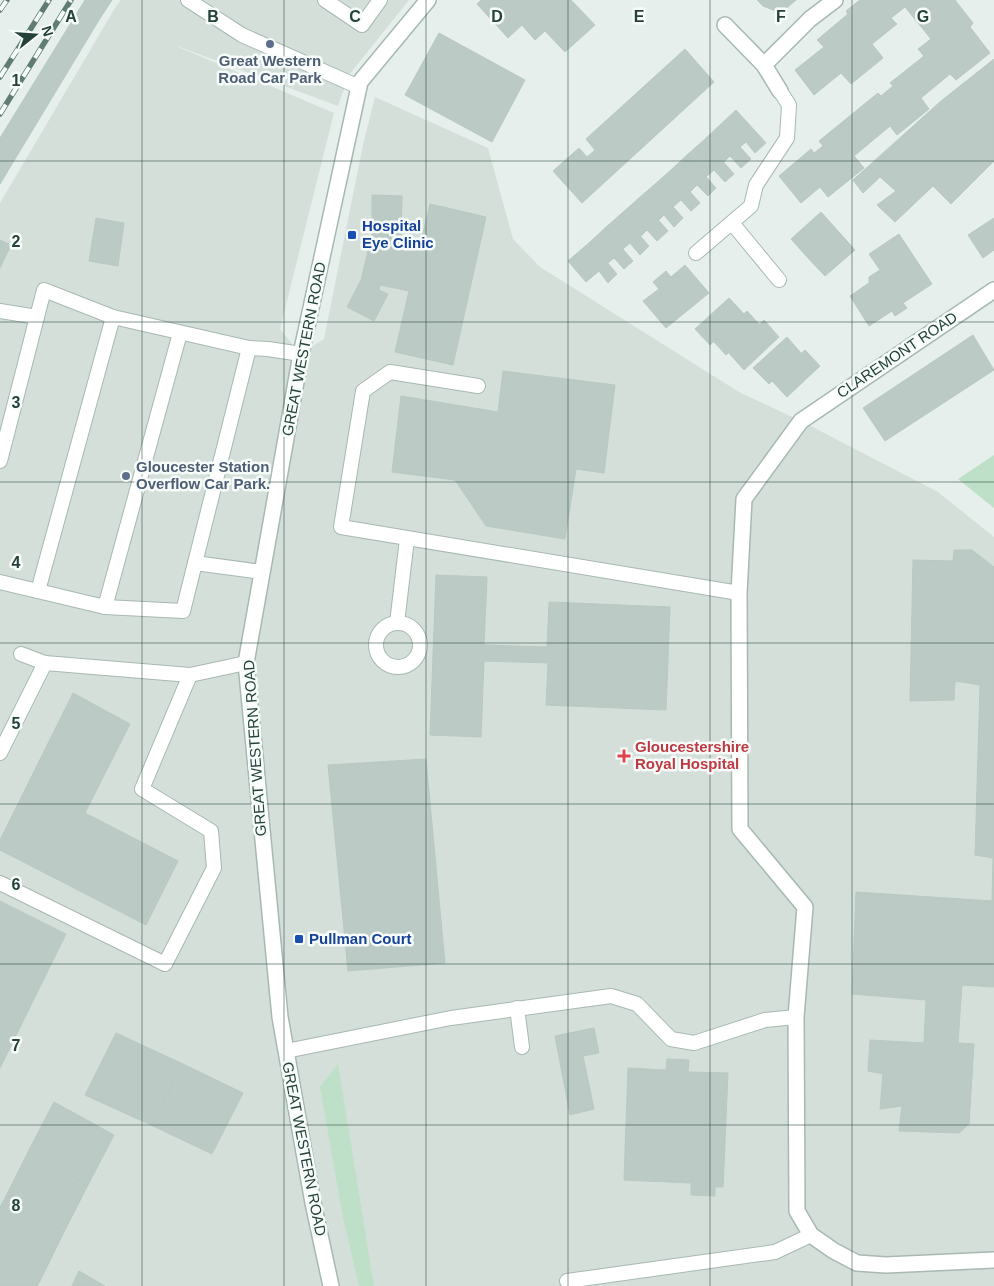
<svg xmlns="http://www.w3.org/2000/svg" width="994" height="1286" viewBox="0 0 994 1286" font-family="Helvetica,sans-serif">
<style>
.built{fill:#d4dfda}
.green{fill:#bfe0c8}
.building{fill:#bbcac4;stroke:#b8c9c2}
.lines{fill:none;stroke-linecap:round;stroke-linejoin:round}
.lane-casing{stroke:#a8b8b2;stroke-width:16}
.street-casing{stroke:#a8b8b2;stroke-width:18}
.lane{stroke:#fff;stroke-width:14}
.street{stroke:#fff;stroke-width:15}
.rail-casing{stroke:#5f7d75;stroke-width:5.5}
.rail{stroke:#f7fbf9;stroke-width:4;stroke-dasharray:11;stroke-linecap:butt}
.grid{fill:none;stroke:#24423a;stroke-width:1;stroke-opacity:0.55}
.service-dot{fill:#5c6f8a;stroke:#f7fbf9;stroke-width:2}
.transit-dot{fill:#1a4fb4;stroke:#f7fbf9;stroke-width:2}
.health-dot{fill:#e0444e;stroke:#f7fbf9;stroke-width:2}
.labels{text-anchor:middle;stroke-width:5;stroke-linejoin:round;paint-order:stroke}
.service-label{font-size:15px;font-weight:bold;fill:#4e5e75;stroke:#f7fbf9}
.transit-label{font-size:15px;font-weight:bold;fill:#164399;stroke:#f7fbf9;text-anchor:start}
.street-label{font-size:15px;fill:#24423a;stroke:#f7fbf9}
.health-label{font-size:15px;font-weight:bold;fill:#be3a42;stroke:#f7fbf9;text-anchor:start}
.grid-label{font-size:16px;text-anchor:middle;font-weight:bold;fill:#24423a;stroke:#f7fbf9;stroke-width:5;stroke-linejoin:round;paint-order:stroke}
</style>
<rect width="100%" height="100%" fill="#e6efeb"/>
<path class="built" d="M 121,0 L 409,0 L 349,75 L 338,106 L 169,43 L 334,113 L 280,329 L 300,354 L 324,339 L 363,145 L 375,97 L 488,148 L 513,239 L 540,267 L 739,392 L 801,421 L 938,492 L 994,537 L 994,1286 L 0,1286 L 0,203 L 115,8 Z"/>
<g class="green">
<path d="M 994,455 L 994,508 L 958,479 Z"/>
<path d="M 338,1064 L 374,1286 L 359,1286 L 343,1218 L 320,1087 Z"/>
</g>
<g class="building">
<path d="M 85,0 L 112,0 L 99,20 L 0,184 L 0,138 Z"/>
<path d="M 481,0 L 571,0 L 595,25 L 565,52 L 545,31 L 535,40 L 522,25 L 508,38 L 477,4 Z"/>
<path d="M 757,0 L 796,0 L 781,13 L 763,6 Z"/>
<path d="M 860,0 L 955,0 L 973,23 L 970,27 L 990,53 L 956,80 L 950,74 L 921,98 L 929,109 L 897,135 L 890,126 L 854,156 L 864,168 L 828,197 L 820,187 L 801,203 L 779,176 L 811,149 L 814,153 L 823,146 L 819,141 L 878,93 L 881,96 L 893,86 L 890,83 L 924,56 L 918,49 L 931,39 L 905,7 L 891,18 L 897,24 L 872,44 L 883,58 L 851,84 L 841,73 L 814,95 L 795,70 L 824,47 L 817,40 L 848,14 L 846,11 Z"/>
<path d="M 439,33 L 525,80 L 492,142 L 405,95 Z"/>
<path d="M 685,49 L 714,82 L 582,203 L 553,171 L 579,148 L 587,157 L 595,150 L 586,139 Z"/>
<path d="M 994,59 L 994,161 L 951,204 L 933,186 L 895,222 L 877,205 L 896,191 L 880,177 L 863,193 L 853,180 L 941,101 Z"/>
<path d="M 736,110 L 766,143 L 755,153 L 746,142 L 740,147 L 720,125 Z"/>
<path d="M 720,125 L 751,159 L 741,168 L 730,156 L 724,162 L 704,140 Z"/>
<path d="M 704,140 L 734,174 L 725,182 L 714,170 L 706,177 L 687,155 Z"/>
<path d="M 687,155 L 716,188 L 708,196 L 697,185 L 690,192 L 671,170 Z"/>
<path d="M 671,170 L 700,203 L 691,211 L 681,200 L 673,207 L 654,185 Z"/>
<path d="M 654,185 L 683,218 L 674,227 L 664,215 L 658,221 L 639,198 Z"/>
<path d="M 372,195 L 402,196 L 401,235 L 392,235 L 391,239 L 420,246 L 430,204 L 486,217 L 453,365 L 395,352 L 409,291 L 380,285 L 379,290 L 388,294 L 374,321 L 347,307 L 361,280 L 372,234 Z"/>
<path d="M 639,198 L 668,231 L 657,241 L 647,230 L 640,237 L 621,214 Z"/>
<path d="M 821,212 L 838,231 L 808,258 L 791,239 Z"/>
<path d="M 621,214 L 649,246 L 640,255 L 630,243 L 623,249 L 605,228 Z"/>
<path d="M 96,218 L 124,223 L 118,266 L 89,261 Z"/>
<path d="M 994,218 L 994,250 L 983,258 L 968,235 Z"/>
<path d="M 605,228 L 633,261 L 624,269 L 614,258 L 608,263 L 590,242 Z"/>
<path d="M 838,231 L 855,250 L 825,276 L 808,258 Z"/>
<path d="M 899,234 L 932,284 L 903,303 L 907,308 L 895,316 L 892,311 L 869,326 L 850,296 L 869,283 L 869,277 L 880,270 L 869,254 Z"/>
<path d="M 0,240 L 11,245 L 0,268 Z"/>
<path d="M 590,242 L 617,274 L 608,283 L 599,271 L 586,282 L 568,261 Z"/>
<path d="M 685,265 L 709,293 L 666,328 L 643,301 L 659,289 L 653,282 L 666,271 L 671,277 Z"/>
<path d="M 729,298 L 744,314 L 710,345 L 695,329 Z"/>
<path d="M 747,311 L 759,324 L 726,355 L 714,342 Z"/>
<path d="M 764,320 L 779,337 L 744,370 L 729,353 Z"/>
<path d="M 973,335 L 994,370 L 885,441 L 863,408 Z"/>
<path d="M 787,337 L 801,353 L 769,384 L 753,368 Z"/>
<path d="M 805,350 L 820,366 L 787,397 L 772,381 Z"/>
<path d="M 503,371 L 615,385 L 604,473 L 576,469 L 565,539 L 486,526 L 455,480 L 392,472 L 401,396 L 498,412 Z"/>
<path d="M 954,550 L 972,550 L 994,567 L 994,987 L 962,985 L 958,1043 L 974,1044 L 969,1124 L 959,1133 L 899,1131 L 902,1106 L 880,1109 L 883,1074 L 868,1071 L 870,1040 L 924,1043 L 926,1000 L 852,994 L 856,892 L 992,901 L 993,858 L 975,855 L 980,685 L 955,681 L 954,700 L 910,701 L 913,560 L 953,561 Z"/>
<path d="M 436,575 L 487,577 L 484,645 L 547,647 L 549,602 L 670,607 L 666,710 L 546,705 L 548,663 L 484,661 L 481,737 L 430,735 Z"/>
<path d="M 73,693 L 130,724 L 85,813 L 178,861 L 146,925 L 0,850 L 0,840 Z"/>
<path d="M 426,759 L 445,963 L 348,971 L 328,765 Z"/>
<path d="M 0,901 L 66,934 L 0,1068 Z"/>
<path d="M 594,1028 L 599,1053 L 583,1056 L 594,1109 L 570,1115 L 555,1036 Z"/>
<path d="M 116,1033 L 183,1064 L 151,1125 L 85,1095 Z"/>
<path d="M 667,1059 L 689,1060 L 688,1072 L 728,1073 L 723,1187 L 715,1187 L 715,1196 L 691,1195 L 691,1183 L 624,1180 L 628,1068 L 666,1070 Z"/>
<path d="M 183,1064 L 243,1093 L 212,1154 L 151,1125 Z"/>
<path d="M 54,1102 L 114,1135 L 88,1185 L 28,1152 Z"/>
<path d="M 28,1152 L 88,1185 L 64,1232 L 5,1198 Z"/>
<path d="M 5,1198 L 64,1232 L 40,1281 L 0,1259 L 0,1207 Z"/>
<path d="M 0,1259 L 40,1281 L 37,1286 L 0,1286 Z"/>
<path d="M 79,1271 L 105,1286 L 72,1286 Z"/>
</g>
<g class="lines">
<defs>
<g id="lane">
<path d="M 188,0 L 242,35 L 359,87"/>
<path d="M 325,0 L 362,25 L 380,0"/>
<path d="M 732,223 L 779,280"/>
<path d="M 696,253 L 751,206 L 756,185 L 787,138 L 789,105 L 780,91"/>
<path d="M 0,311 L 37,317 L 44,290 L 113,317 L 249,348 L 268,349 L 301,354"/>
<path d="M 478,386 L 390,372 L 363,391 L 341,527 L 739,593"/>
<path d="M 0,461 L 37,317"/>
<path d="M 195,563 L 249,348"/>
<path d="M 0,582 L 105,607 L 183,611 L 195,563 L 262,572"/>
<path d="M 38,591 L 113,317"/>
<path d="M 105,607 L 180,333"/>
<circle cx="398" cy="645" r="22"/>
<path d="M 397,623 L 407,539"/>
<path d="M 21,654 L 45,663 L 190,675 L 246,663"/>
<path d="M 0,753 L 45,663"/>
<path d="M 0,883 L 165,964 L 214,868 L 211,831 L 142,789 L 190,675"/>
<path d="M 517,1008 L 522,1047"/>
<path d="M 286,1051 L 451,1018 L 611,996 L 637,1004 L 671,1039 L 694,1043 L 765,1020 L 796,1017"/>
<path d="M 567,1281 L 775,1252 L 811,1235"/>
</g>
<g id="street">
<path d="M 725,25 L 764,65 L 780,91"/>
<path d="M 764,65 L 810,19 L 835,0"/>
<path d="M 994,290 L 801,421 L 744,499 L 739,593 L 740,829 L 805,907 L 796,1017 L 797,1211 L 811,1235 L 834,1251 L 857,1263 L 886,1265 L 994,1260"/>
<path d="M 331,1286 L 313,1203 L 280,1017 L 246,663 L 301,354 L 360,82 L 428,0"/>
</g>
</defs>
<use href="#lane" class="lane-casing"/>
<use href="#street" class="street-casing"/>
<use href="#lane" class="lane"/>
<use href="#street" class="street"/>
<defs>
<g id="rail">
<path d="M 0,10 L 7,0"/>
<path d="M 0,77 L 49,0"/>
<path d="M 0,114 L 71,0"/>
</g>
</defs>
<use href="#rail" class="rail-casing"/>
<use href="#rail" class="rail"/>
</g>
<path class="grid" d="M 142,0 L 142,1286M 284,0 L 284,1286M 426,0 L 426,1286M 568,0 L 568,1286M 710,0 L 710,1286M 852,0 L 852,1286M 0,161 L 994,161M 0,322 L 994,322M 0,482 L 994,482M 0,643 L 994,643M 0,804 L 994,804M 0,964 L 994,964M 0,1125 L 994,1125"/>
<g class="service-dot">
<circle cx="270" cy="44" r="5"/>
<circle cx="126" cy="476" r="5"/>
</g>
<g class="transit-dot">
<rect x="347" y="230" width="10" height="10" rx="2.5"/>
<rect x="294" y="934" width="10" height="10" rx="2.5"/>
</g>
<path class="health-dot" d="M621.5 748.5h5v5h5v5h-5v5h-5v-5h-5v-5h5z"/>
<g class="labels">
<g class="service-label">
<text x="270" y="66">Great Western<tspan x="270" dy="17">Road Car Park</tspan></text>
<text x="136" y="472" text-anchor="start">Gloucester Station<tspan x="136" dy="17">Overflow Car Park.</tspan></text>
</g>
<g class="transit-label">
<text x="362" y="231">Hospital<tspan x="362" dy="17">Eye Clinic</tspan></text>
<text x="309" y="944">Pullman Court</text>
</g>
<g class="street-label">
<text transform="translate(304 349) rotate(-79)" y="5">GREAT WESTERN ROAD</text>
<text transform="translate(897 355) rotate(-34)" y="5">CLAREMONT ROAD</text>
<text transform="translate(255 748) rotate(-94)" y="5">GREAT WESTERN ROAD</text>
<text transform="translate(304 1149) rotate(79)" y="5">GREAT WESTERN ROAD</text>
</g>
<g class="health-label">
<text x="635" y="752">Gloucestershire<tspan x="635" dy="17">Royal Hospital</tspan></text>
</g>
</g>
<g class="grid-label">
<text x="71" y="22">A</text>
<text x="213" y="22">B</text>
<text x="355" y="22">C</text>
<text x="497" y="22">D</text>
<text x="639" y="22">E</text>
<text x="781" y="22">F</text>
<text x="923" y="22">G</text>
<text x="16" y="86">1</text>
<text x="16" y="247">2</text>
<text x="16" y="408">3</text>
<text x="16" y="568">4</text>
<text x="16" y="729">5</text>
<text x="16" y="890">6</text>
<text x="16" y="1051">7</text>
<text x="16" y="1211">8</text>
</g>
<g transform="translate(35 35) rotate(73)" stroke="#f7fbf9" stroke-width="4" paint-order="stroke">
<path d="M0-4L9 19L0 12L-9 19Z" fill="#24423a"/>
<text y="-8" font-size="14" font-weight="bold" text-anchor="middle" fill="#24423a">N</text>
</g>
</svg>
